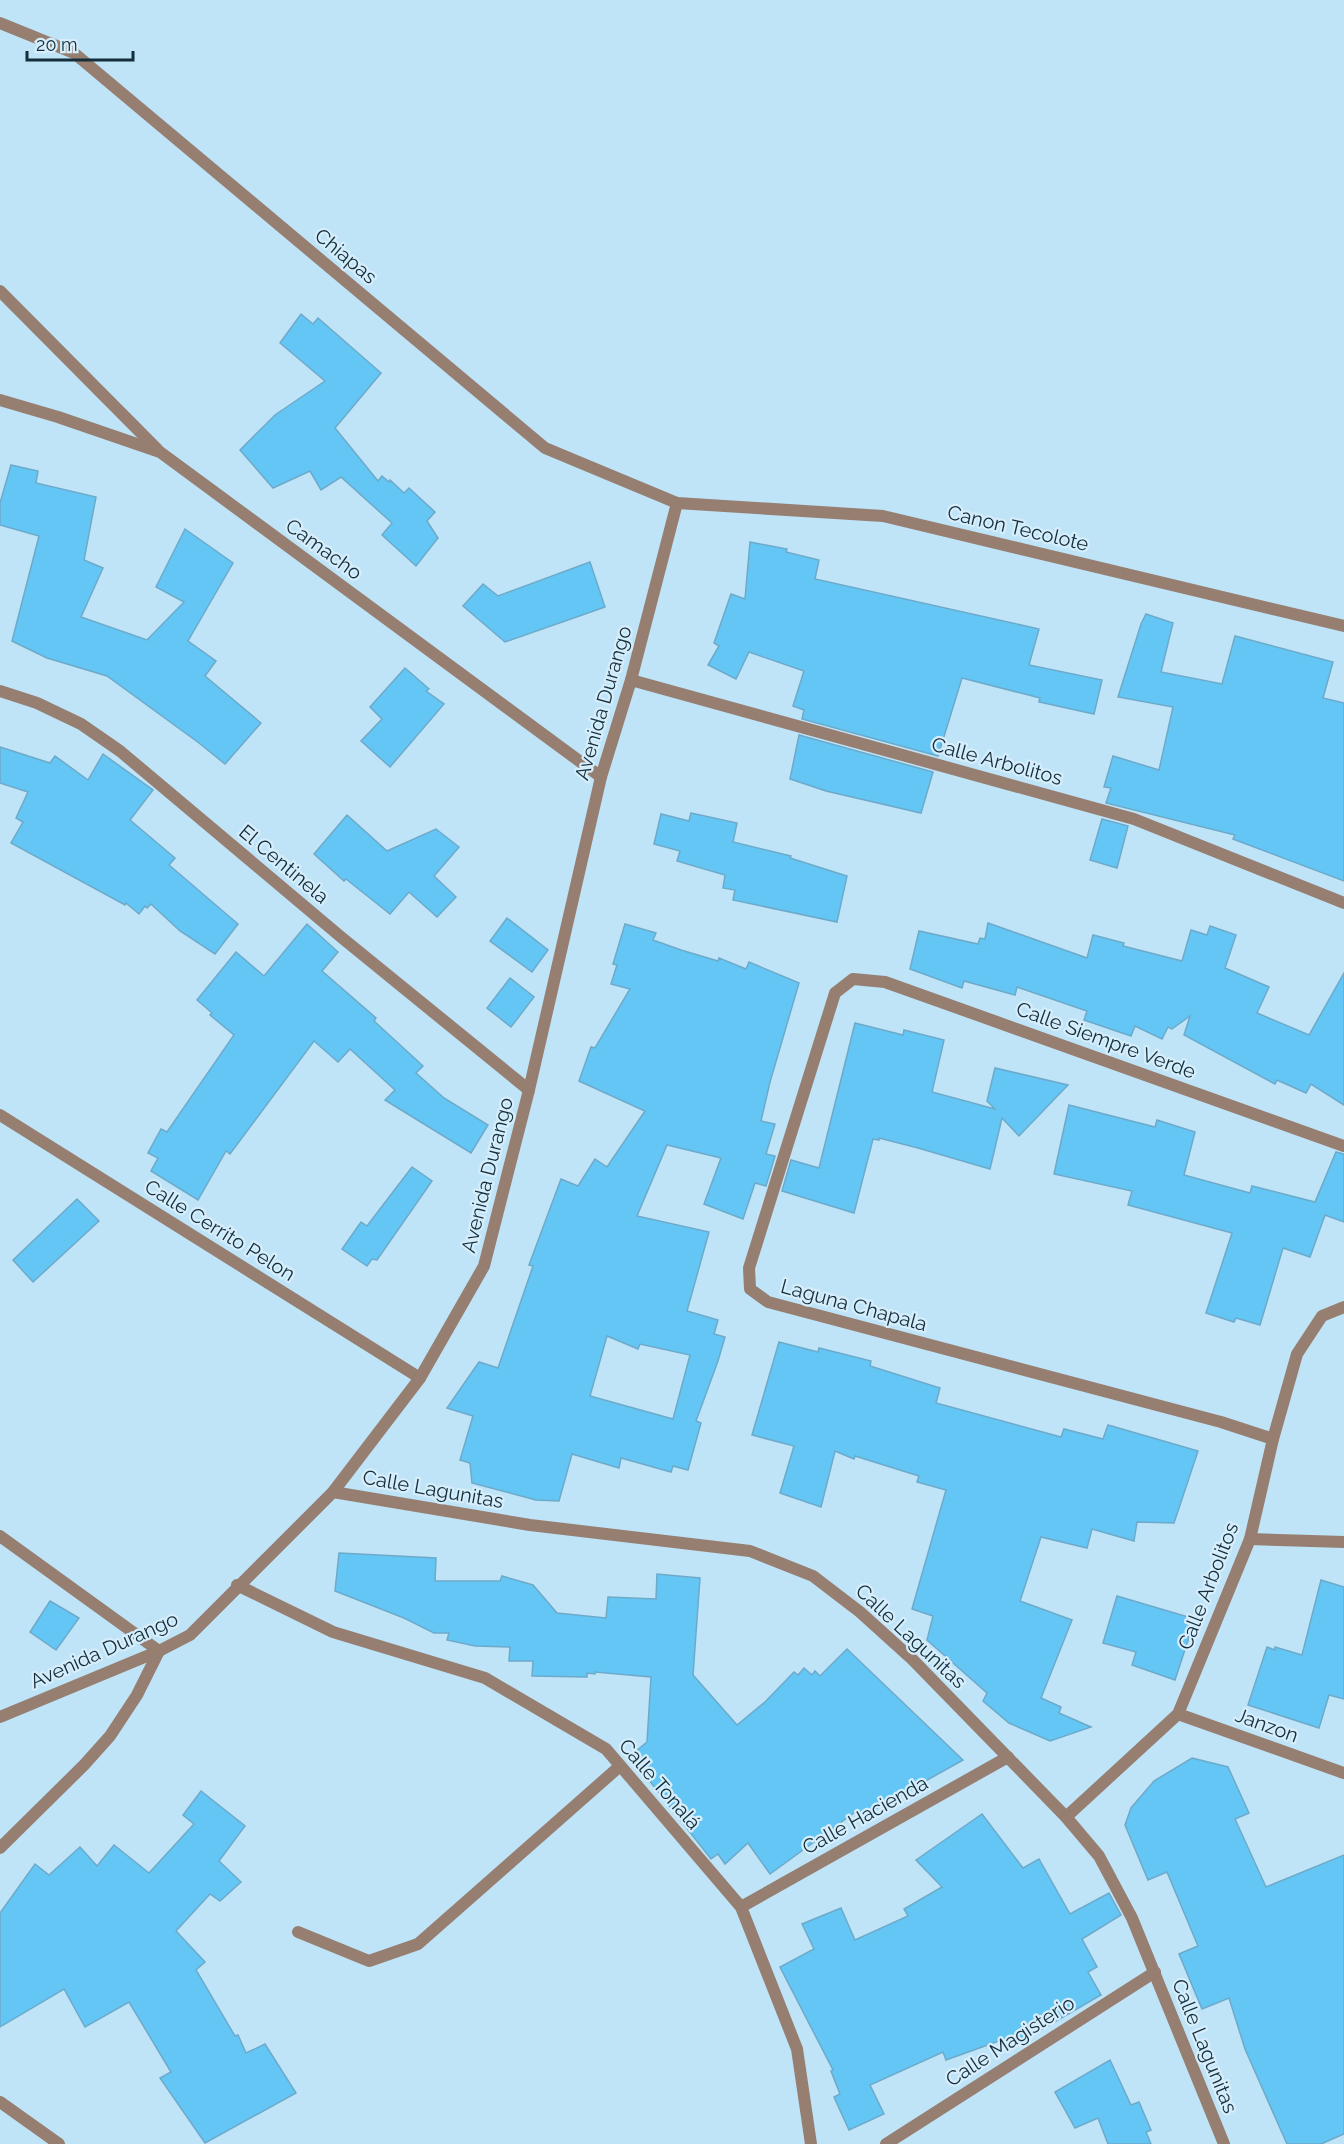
<svg xmlns="http://www.w3.org/2000/svg" width="1344" height="2144" viewBox="0 0 1344 2144" font-family="Raleway,sans-serif">
<style>
.building{fill:#64c6f5;stroke:#6daaca;stroke-width:1.5;fill-rule:evenodd}
.lines{fill:none;stroke-linecap:round;stroke-linejoin:round}
.lane{stroke:#967e71;stroke-width:12}
.street{stroke:#967e71;stroke-width:12}
.labels{text-anchor:middle;stroke-width:4.5;stroke-linejoin:round;paint-order:stroke}
.street-label{font-size:20px;fill:#142e3b;stroke:#d6eefc}
</style>
<rect width="100%" height="100%" fill="#bfe3f7"/>
<g class="building">
<path d="M 301,314 L 313,324 L 318,318 L 381,373 L 335,428 L 378,481 L 382,476 L 389,482 L 390,480 L 404,493 L 409,488 L 435,512 L 427,521 L 438,538 L 416,566 L 382,535 L 392,523 L 341,477 L 321,490 L 310,471 L 273,488 L 240,450 L 275,415 L 325,381 L 280,343 Z"/>
<path d="M 11,465 L 38,471 L 36,483 L 96,497 L 84,560 L 103,568 L 81,617 L 147,640 L 184,602 L 156,587 L 185,529 L 233,563 L 188,641 L 216,661 L 205,676 L 261,723 L 225,764 L 199,743 L 107,676 L 47,658 L 12,641 L 39,536 L 0,525 L 0,503 Z"/>
<path d="M 750,542 L 787,549 L 786,552 L 819,560 L 815,579 L 1039,629 L 1029,665 L 1102,680 L 1094,714 L 1039,702 L 1040,698 L 962,678 L 938,756 L 802,719 L 804,710 L 793,706 L 804,671 L 749,652 L 736,679 L 708,665 L 719,646 L 714,643 L 731,594 L 745,599 Z"/>
<path d="M 590,562 L 605,607 L 505,642 L 463,606 L 483,584 L 498,596 Z"/>
<path d="M 1146,614 L 1173,623 L 1161,672 L 1222,684 L 1235,636 L 1333,662 L 1323,698 L 1344,703 L 1344,881 L 1233,839 L 1235,835 L 1106,803 L 1111,788 L 1104,787 L 1113,756 L 1159,770 L 1173,707 L 1118,697 L 1141,624 Z"/>
<path d="M 405,668 L 429,689 L 426,691 L 444,704 L 390,767 L 361,741 L 382,719 L 370,707 Z"/>
<path d="M 799,735 L 933,772 L 921,813 L 826,791 L 790,779 Z"/>
<path d="M 0,747 L 50,763 L 55,756 L 88,780 L 103,754 L 153,790 L 130,820 L 175,858 L 169,865 L 238,924 L 215,954 L 180,931 L 151,904 L 147,908 L 145,906 L 139,914 L 126,903 L 125,905 L 11,843 L 23,822 L 16,818 L 28,792 L 0,783 Z"/>
<path d="M 691,813 L 737,823 L 733,842 L 791,856 L 790,858 L 847,876 L 837,922 L 733,900 L 735,890 L 723,888 L 725,875 L 677,861 L 680,851 L 654,844 L 661,814 L 689,821 Z"/>
<path d="M 347,815 L 387,851 L 436,829 L 459,847 L 434,876 L 456,897 L 437,917 L 409,892 L 390,914 L 346,879 L 344,881 L 314,854 Z"/>
<path d="M 1102,819 L 1128,826 L 1117,868 L 1090,860 Z"/>
<path d="M 507,918 L 548,950 L 532,972 L 490,941 Z"/>
<path d="M 988,923 L 1087,958 L 1093,935 L 1124,943 L 1123,946 L 1182,961 L 1191,930 L 1207,935 L 1210,926 L 1236,935 L 1225,968 L 1269,987 L 1257,1013 L 1309,1035 L 1344,973 L 1344,1105 L 1311,1084 L 1306,1093 L 1277,1080 L 1275,1084 L 1184,1035 L 1190,1016 L 1172,1029 L 1168,1027 L 1162,1039 L 1135,1026 L 1131,1036 L 1084,1020 L 1087,1011 L 1017,987 L 1015,995 L 964,981 L 962,988 L 910,969 L 919,931 L 978,944 L 980,938 L 985,939 Z"/>
<path d="M 307,924 L 338,952 L 322,971 L 376,1018 L 374,1021 L 423,1066 L 416,1073 L 444,1098 L 488,1125 L 471,1153 L 385,1100 L 395,1090 L 350,1049 L 338,1062 L 314,1041 L 230,1154 L 226,1151 L 198,1200 L 151,1171 L 158,1158 L 148,1153 L 161,1129 L 167,1132 L 234,1035 L 210,1015 L 212,1013 L 197,1000 L 236,952 L 264,976 Z"/>
<path d="M 625,924 L 656,933 L 653,940 L 681,950 L 718,961 L 719,958 L 746,969 L 749,962 L 799,983 L 770,1082 L 761,1121 L 775,1124 L 766,1154 L 775,1156 L 766,1186 L 755,1183 L 743,1219 L 704,1204 L 721,1158 L 667,1145 L 637,1216 L 709,1232 L 687,1311 L 718,1320 L 714,1334 L 725,1337 L 718,1361 L 696,1421 L 701,1423 L 688,1470 L 673,1466 L 671,1472 L 621,1458 L 619,1468 L 572,1454 L 559,1501 L 536,1500 L 472,1483 L 470,1463 L 460,1460 L 473,1416 L 447,1408 L 479,1362 L 498,1368 L 533,1266 L 529,1265 L 561,1179 L 578,1186 L 595,1159 L 607,1167 L 645,1111 L 579,1081 L 591,1047 L 595,1048 L 630,989 L 611,984 L 617,965 L 613,964 ZM 607,1336 L 638,1349 L 640,1344 L 690,1355 L 673,1419 L 590,1396 Z"/>
<path d="M 510,978 L 534,997 L 511,1027 L 487,1008 Z"/>
<path d="M 855,1023 L 903,1035 L 904,1030 L 944,1040 L 932,1092 L 995,1109 L 987,1101 L 995,1068 L 1068,1085 L 1019,1136 L 1002,1118 L 990,1169 L 918,1148 L 879,1138 L 879,1140 L 873,1139 L 854,1213 L 782,1191 L 791,1160 L 819,1168 Z"/>
<path d="M 1069,1105 L 1155,1127 L 1157,1120 L 1195,1132 L 1184,1175 L 1250,1193 L 1252,1186 L 1315,1202 L 1336,1152 L 1344,1154 L 1344,1222 L 1325,1215 L 1310,1257 L 1283,1248 L 1260,1325 L 1236,1318 L 1234,1322 L 1206,1313 L 1232,1233 L 1128,1205 L 1132,1191 L 1054,1174 Z"/>
<path d="M 412,1167 L 432,1181 L 377,1260 L 372,1259 L 367,1266 L 342,1249 L 361,1222 L 367,1226 Z"/>
<path d="M 77,1199 L 99,1221 L 33,1282 L 13,1260 Z"/>
<path d="M 779,1342 L 818,1352 L 819,1348 L 871,1361 L 870,1366 L 940,1388 L 936,1403 L 1061,1437 L 1064,1429 L 1103,1439 L 1108,1425 L 1198,1451 L 1174,1523 L 1137,1522 L 1134,1541 L 1092,1529 L 1087,1548 L 1041,1537 L 1020,1601 L 1072,1620 L 1041,1698 L 1061,1707 L 1059,1713 L 1091,1727 L 1050,1741 L 1009,1723 L 983,1701 L 987,1693 L 927,1640 L 933,1616 L 912,1609 L 946,1490 L 917,1482 L 919,1476 L 855,1456 L 854,1459 L 835,1451 L 821,1507 L 780,1493 L 794,1446 L 752,1435 Z"/>
<path d="M 339,1553 L 436,1558 L 435,1581 L 500,1581 L 502,1576 L 533,1585 L 557,1613 L 606,1618 L 608,1597 L 656,1599 L 657,1574 L 700,1578 L 693,1675 L 737,1725 L 765,1702 L 794,1672 L 798,1675 L 804,1668 L 812,1675 L 815,1671 L 820,1676 L 847,1649 L 963,1760 L 863,1816 L 858,1810 L 770,1874 L 748,1843 L 725,1864 L 718,1854 L 711,1859 L 630,1756 L 647,1742 L 651,1677 L 595,1672 L 595,1674 L 587,1673 L 587,1677 L 532,1676 L 533,1661 L 509,1661 L 510,1647 L 475,1646 L 447,1640 L 449,1633 L 434,1633 L 404,1618 L 335,1591 Z"/>
<path d="M 1321,1580 L 1344,1587 L 1344,1699 L 1329,1695 L 1319,1728 L 1248,1705 L 1267,1647 L 1275,1650 L 1275,1647 L 1302,1655 Z"/>
<path d="M 1117,1596 L 1195,1619 L 1175,1680 L 1132,1665 L 1136,1652 L 1103,1643 Z"/>
<path d="M 50,1601 L 79,1618 L 56,1650 L 30,1632 Z"/>
<path d="M 1192,1758 L 1228,1767 L 1249,1813 L 1235,1819 L 1266,1887 L 1344,1855 L 1344,2134 L 1321,2144 L 1287,2144 L 1245,2049 L 1229,1998 L 1202,2009 L 1179,1954 L 1198,1946 L 1167,1872 L 1148,1880 L 1125,1825 L 1131,1808 L 1154,1781 Z"/>
<path d="M 201,1791 L 245,1826 L 219,1861 L 241,1882 L 220,1901 L 210,1894 L 176,1931 L 205,1962 L 196,1970 L 235,2036 L 238,2035 L 246,2053 L 265,2044 L 296,2093 L 205,2143 L 160,2078 L 171,2072 L 129,2002 L 85,2027 L 64,1989 L 0,2027 L 0,1913 L 35,1864 L 49,1875 L 80,1847 L 97,1866 L 114,1845 L 149,1873 L 194,1824 L 183,1815 Z"/>
<path d="M 982,1814 L 1023,1868 L 1039,1859 L 1070,1914 L 1109,1893 L 1121,1915 L 1082,1939 L 1097,1967 L 1088,1972 L 1101,1995 L 1010,2048 L 1007,2038 L 946,2060 L 943,2052 L 870,2085 L 884,2114 L 849,2130 L 834,2097 L 840,2094 L 831,2071 L 833,2070 L 780,1967 L 814,1949 L 802,1924 L 841,1908 L 855,1940 L 908,1916 L 904,1909 L 942,1887 L 916,1860 Z"/>
<path d="M 1110,2060 L 1131,2105 L 1139,2102 L 1151,2130 L 1146,2132 L 1151,2144 L 1108,2144 L 1098,2118 L 1075,2128 L 1055,2092 Z"/>
</g>
<g class="lines">
<path class="lane" d="M 298,1932 L 369,1961 L 418,1944 L 620,1766"/>
<g class="street">
<path d="M 0,23 L 74,53 L 545,448 L 677,503 L 883,516 L 1344,626"/>
<path d="M 0,291 L 157,449"/>
<path d="M 0,400 L 58,417 L 160,452 L 601,777"/>
<path d="M 631,680 L 1134,819 L 1344,903"/>
<path d="M 0,691 L 37,703 L 81,724 L 120,751 L 341,937 L 529,1090"/>
<path d="M 0,1115 L 420,1378"/>
<path d="M 1273,1439 L 1221,1422 L 768,1302 L 750,1289 L 749,1268 L 835,993 L 853,979 L 885,982 L 1344,1146"/>
<path d="M 333,1492 L 530,1525 L 750,1551 L 813,1576 L 860,1612 L 912,1659 L 1066,1817 L 1099,1856 L 1132,1918 L 1224,2144"/>
<path d="M 0,1536 L 159,1651 L 137,1695 L 110,1736 L 84,1765 L 0,1848"/>
<path d="M 1250,1539 L 1344,1542"/>
<path d="M 237,1585 L 333,1632 L 485,1678 L 606,1749 L 741,1907 L 797,2049 L 811,2144"/>
<path d="M 1178,1714 L 1344,1773"/>
<path d="M 0,1717 L 159,1651 L 190,1635 L 333,1492 L 420,1378 L 484,1266 L 529,1090 L 601,777 L 631,680 L 677,503"/>
<path d="M 1066,1817 L 1178,1714 L 1250,1539 L 1273,1439 L 1297,1354 L 1322,1316 L 1344,1307"/>
<path d="M 741,1907 L 1008,1757"/>
<path d="M 0,2102 L 59,2144"/>
<path d="M 886,2144 L 1155,1972"/>
</g>
</g>
<g class="labels">
<g class="street-label">
<text transform="translate(346 256) rotate(40)" y="7">Chiapas</text>
<text transform="translate(1018 528) rotate(13)" y="7">Canon Tecolote</text>
<text transform="translate(324 549) rotate(36)" y="7">Camacho</text>
<text transform="translate(603 703) rotate(-74)" y="7">Avenida Durango</text>
<text transform="translate(997 761) rotate(15)" y="7">Calle Arbolitos</text>
<text transform="translate(284 864) rotate(40)" y="7">El Centinela</text>
<text transform="translate(1106 1040) rotate(20)" y="7">Calle Siempre Verde</text>
<text transform="translate(487 1175) rotate(-76)" y="7">Avenida Durango</text>
<text transform="translate(220 1230) rotate(32)" y="7">Calle Cerrito Pelon</text>
<text transform="translate(854 1305) rotate(15)" y="7">Laguna Chapala</text>
<text transform="translate(433 1489) rotate(10)" y="7">Calle Lagunitas</text>
<text transform="translate(1208 1586) rotate(-69)" y="7">Calle Arbolitos</text>
<text transform="translate(911 1636) rotate(43)" y="7">Calle Lagunitas</text>
<text transform="translate(104 1650) rotate(-24)" y="7">Avenida Durango</text>
<text transform="translate(1267 1725) rotate(20)" y="7">Janzon</text>
<text transform="translate(660 1784) rotate(49)" y="7">Calle Tonalá</text>
<text transform="translate(865 1815) rotate(-29)" y="7">Calle Hacienda</text>
<text transform="translate(1010 2041) rotate(-33)" y="7">Calle Magisterio</text>
<text transform="translate(1205 2046) rotate(68)" y="7">Calle Lagunitas</text>
</g>
</g>
<path d="M27 51v9h106v-9" fill="none" stroke="#142e3b" stroke-width="3"/>
<text x="36" y="51" font-size="18" fill="#142e3b" stroke="#d6eefc" stroke-width="4.5" paint-order="stroke">20 m</text>
</svg>
